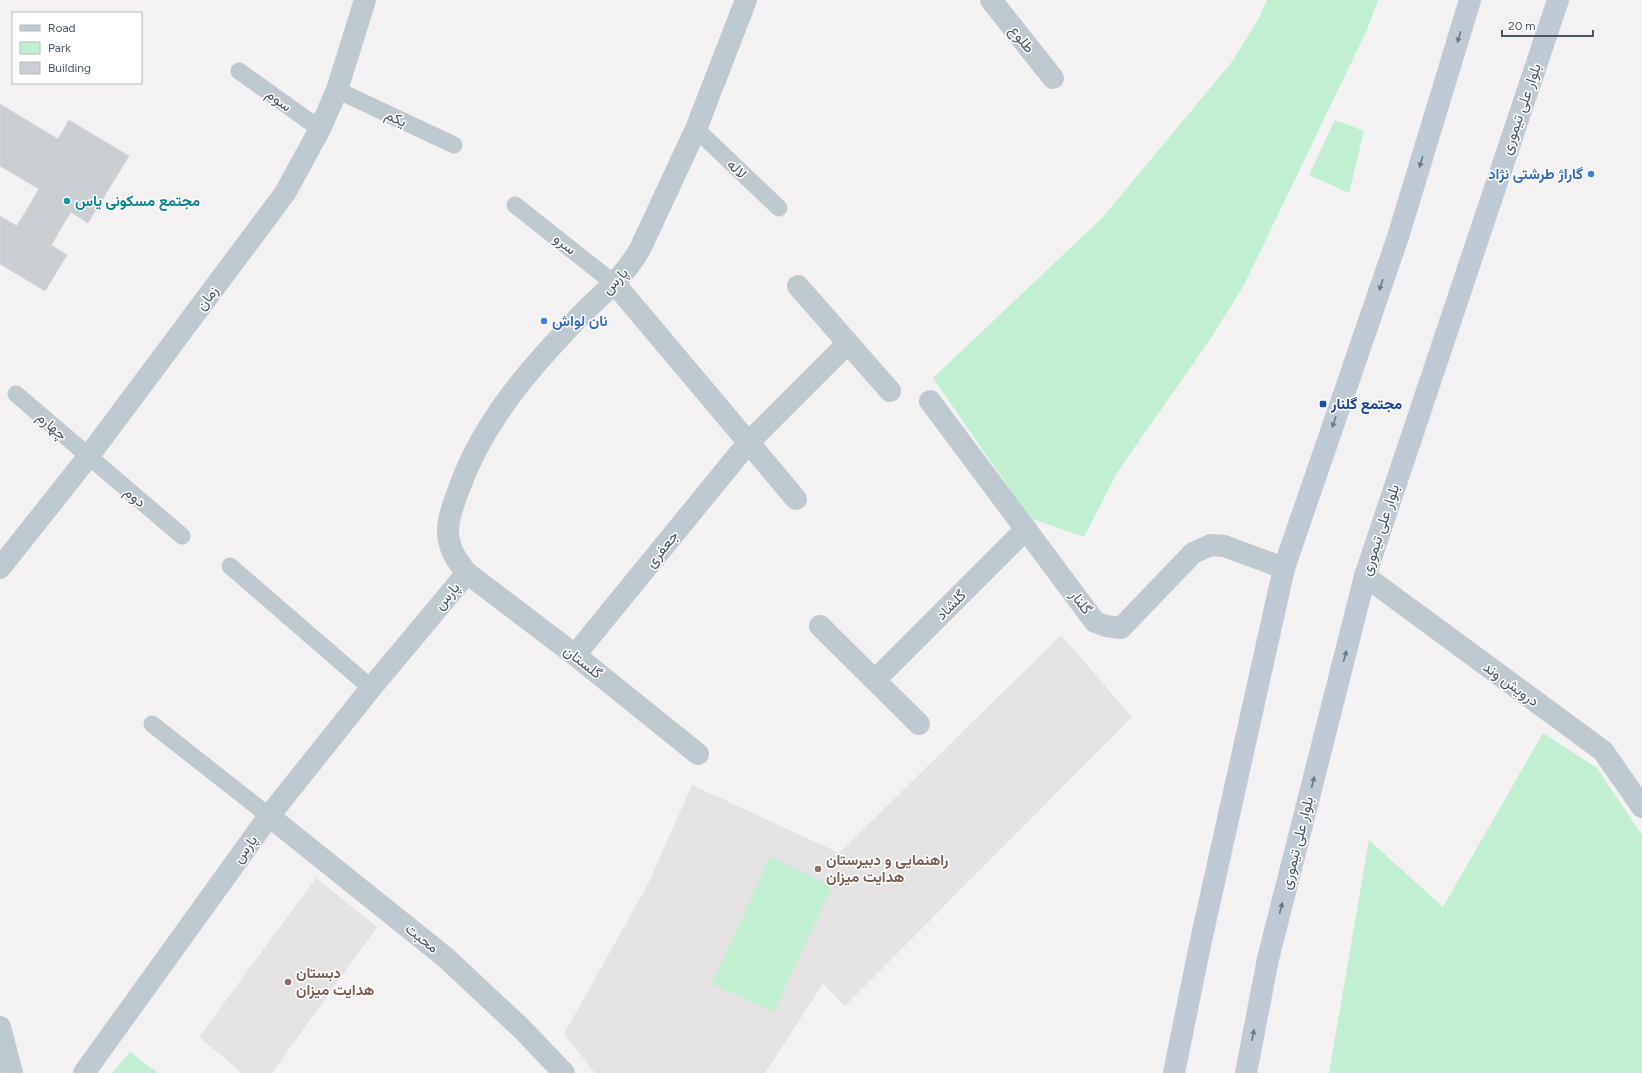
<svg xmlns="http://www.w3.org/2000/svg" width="1642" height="1073" viewBox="0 0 1642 1073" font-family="Figtree,Vazirmatn,sans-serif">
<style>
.education{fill:#e4e2e3}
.green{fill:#c1efd1}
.building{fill:#cbced3;stroke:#d5d8dc}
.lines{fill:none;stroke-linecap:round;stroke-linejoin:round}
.service{stroke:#bfc9d0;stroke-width:17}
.minor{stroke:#bfc9d0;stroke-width:22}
.secondary{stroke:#bfcad4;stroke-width:22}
.oneway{fill:#6c7882}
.shop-dot{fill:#3f7fe0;stroke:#fff;stroke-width:1.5}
.culture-dot{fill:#0f9aa8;stroke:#fff;stroke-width:1.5}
.transit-dot{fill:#1a4fb4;stroke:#fff;stroke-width:1.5}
.education-dot{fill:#8d6e63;stroke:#fff;stroke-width:1.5}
.labels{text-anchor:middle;stroke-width:3;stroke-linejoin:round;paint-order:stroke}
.street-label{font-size:15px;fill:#49555f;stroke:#fff}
.shop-label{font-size:15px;font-weight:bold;fill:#366cbe;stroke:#fff;text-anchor:end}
.culture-label{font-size:15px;font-weight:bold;fill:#0d838f;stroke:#fff;text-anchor:start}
.transit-label{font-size:15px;font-weight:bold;fill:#164399;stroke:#fff;text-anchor:start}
.education-label{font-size:15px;font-weight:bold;fill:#785e54;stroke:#fff;text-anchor:start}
</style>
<rect width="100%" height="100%" fill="#f3f1f1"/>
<g class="education">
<path d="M 1061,635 L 1132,717 L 845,1006 L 823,984 L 765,1073 L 595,1073 L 564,1034 L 648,884 L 692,785 L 839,853 Z"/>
<path d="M 316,878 L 377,927 L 272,1073 L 242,1073 L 199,1037 Z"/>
</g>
<g class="green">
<path d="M 1267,0 L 1378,0 L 1367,30 L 1244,285 L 1211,338 L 1118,471 L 1084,537 L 1030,518 L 933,378 L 1102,218 L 1231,63 L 1258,20 Z"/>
<path d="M 1335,120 L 1364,131 L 1349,193 L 1309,175 Z"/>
<path d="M 1543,733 L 1597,768 L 1642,835 L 1642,1073 L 1329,1073 L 1369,840 L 1443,907 Z"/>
<path d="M 770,857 L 832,886 L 774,1012 L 712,984 Z"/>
<path d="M 130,1052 L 158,1073 L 112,1073 Z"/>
</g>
<path class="building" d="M 0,104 L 58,139 L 69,120 L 129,156 L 88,223 L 71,212 L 51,245 L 67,255 L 45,291 L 0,264 L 0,216 L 17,226 L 39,189 L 0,166 Z"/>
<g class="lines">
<g class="service">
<path d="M 239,71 L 320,129"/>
<path d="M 337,90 L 454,145"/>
<path d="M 696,129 L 779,208"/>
<path d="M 515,205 L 615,284"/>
<path d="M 16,394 L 182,536"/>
<path d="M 230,566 L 371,688"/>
<path d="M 152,724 L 269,816"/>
</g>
<g class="minor">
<path d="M 991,0 L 1053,78"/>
<path d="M 615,284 L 796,499"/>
<path d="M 798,286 L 890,391"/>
<path d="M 930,401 L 1095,622 L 1106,626 L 1121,628 L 1193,553 L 1211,545 L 1224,546 L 1284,568"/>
<path d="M 0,568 L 88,457 L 285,193 L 320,129 L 337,90 L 365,0"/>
<path d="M 1365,576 L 1603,751 L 1642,807"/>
<path d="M 820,626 L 919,724"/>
<path d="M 575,655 L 748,443 L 848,343"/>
<path d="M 875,680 L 1026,529"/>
<path d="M 698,754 L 575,655 L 467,573 C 440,542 446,524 459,489 C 483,421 531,367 580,316 C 604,291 622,280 640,249 L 696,129 L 746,0"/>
<path d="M 269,816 L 445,957 L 522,1029 L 564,1073"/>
<path d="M 0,1027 L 12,1073"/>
<path d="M 84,1073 L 269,816 L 371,688 L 467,573"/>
</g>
<g class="secondary">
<path d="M 1174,1073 L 1200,945 L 1284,568 L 1398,237 L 1470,0"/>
<path d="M 1246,1073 L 1268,959 L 1365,576 L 1558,0"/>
</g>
</g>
<defs><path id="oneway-solid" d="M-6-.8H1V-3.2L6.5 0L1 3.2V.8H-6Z"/></defs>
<g class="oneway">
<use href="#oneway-solid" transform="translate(1459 37) rotate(107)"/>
<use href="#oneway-solid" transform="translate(1421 162) rotate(107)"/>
<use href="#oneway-solid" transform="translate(1381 285) rotate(109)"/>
<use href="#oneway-solid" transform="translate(1334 422) rotate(109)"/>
<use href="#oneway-solid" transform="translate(1345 656) rotate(-76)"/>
<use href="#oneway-solid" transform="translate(1313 782) rotate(-76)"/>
<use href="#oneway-solid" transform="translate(1281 908) rotate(-76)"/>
<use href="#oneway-solid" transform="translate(1253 1035) rotate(-79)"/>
</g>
<g class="shop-dot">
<circle cx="1591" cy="174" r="4"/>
<circle cx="544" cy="321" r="4"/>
</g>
<circle class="culture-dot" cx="67" cy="201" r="4"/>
<rect class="transit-dot" x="1319" y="400" width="8" height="8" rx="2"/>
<g class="education-dot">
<circle cx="818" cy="869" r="4"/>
<circle cx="288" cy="982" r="4"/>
</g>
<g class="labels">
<g class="street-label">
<text transform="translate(1022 39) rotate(51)" y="5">طلوع</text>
<text transform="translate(279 100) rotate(36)" y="5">سوم</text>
<text transform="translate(1521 109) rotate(-71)" y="5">بلوار علی تیموری</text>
<text transform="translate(396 118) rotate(25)" y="5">یکم</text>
<text transform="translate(737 169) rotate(44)" y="5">لاله</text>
<text transform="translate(565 244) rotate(38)" y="5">سرو</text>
<text transform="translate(615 281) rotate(-46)" y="5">پارس</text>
<text transform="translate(207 298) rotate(-53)" y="5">زمان</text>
<text transform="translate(52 426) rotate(41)" y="5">چهارم</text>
<text transform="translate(135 497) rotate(40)" y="5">دوم</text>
<text transform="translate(1380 530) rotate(-72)" y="5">بلوار علی تیموری</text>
<text transform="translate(662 549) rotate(-51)" y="5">جعفری</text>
<text transform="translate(447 596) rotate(-50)" y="5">پارس</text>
<text transform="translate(1081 602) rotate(53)" y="5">گلنار</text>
<text transform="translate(951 605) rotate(-45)" y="5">گلشاد</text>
<text transform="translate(583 662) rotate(38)" y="5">گلستان</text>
<text transform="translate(1511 684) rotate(36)" y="5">درویش‌ وند</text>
<text transform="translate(1297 843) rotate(-76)" y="5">بلوار علی تیموری</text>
<text transform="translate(245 849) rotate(-54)" y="5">پارس</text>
<text transform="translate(422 938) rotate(39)" y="5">محبت</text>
</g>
<g class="shop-label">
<text x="1583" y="179">گاراژ طرشتی نژاد</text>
<text x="552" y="326" text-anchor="start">نان لواش</text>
</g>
<g class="culture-label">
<text x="75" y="206">مجتمع مسکونی یاس</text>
</g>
<g class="transit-label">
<text x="1331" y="409">مجتمع گلنار</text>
</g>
<g class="education-label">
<text x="826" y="865">راهنمایی و دبیرستان<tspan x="826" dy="17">هدایت میزان</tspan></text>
<text x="296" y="978">دبستان<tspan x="296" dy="17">هدایت میزان</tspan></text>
</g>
</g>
<rect x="12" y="12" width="130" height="72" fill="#ffffff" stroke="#b6bbbf"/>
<rect x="20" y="25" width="20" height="6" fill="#bfcad4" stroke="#b6bbbf"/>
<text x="48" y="32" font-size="12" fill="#49555f">Road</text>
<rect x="20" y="42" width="20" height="12" fill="#c1efd1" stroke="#b6bbbf"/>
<text x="48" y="52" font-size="12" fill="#49555f">Park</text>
<rect x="20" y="62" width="20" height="12" fill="#cbced3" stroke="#b6bbbf"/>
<text x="48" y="72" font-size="12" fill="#49555f">Building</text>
<path d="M1502 30v6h91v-6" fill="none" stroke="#49555f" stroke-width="2"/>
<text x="1508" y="30" font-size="12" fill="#49555f" stroke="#ffffff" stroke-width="3" paint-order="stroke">20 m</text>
</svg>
